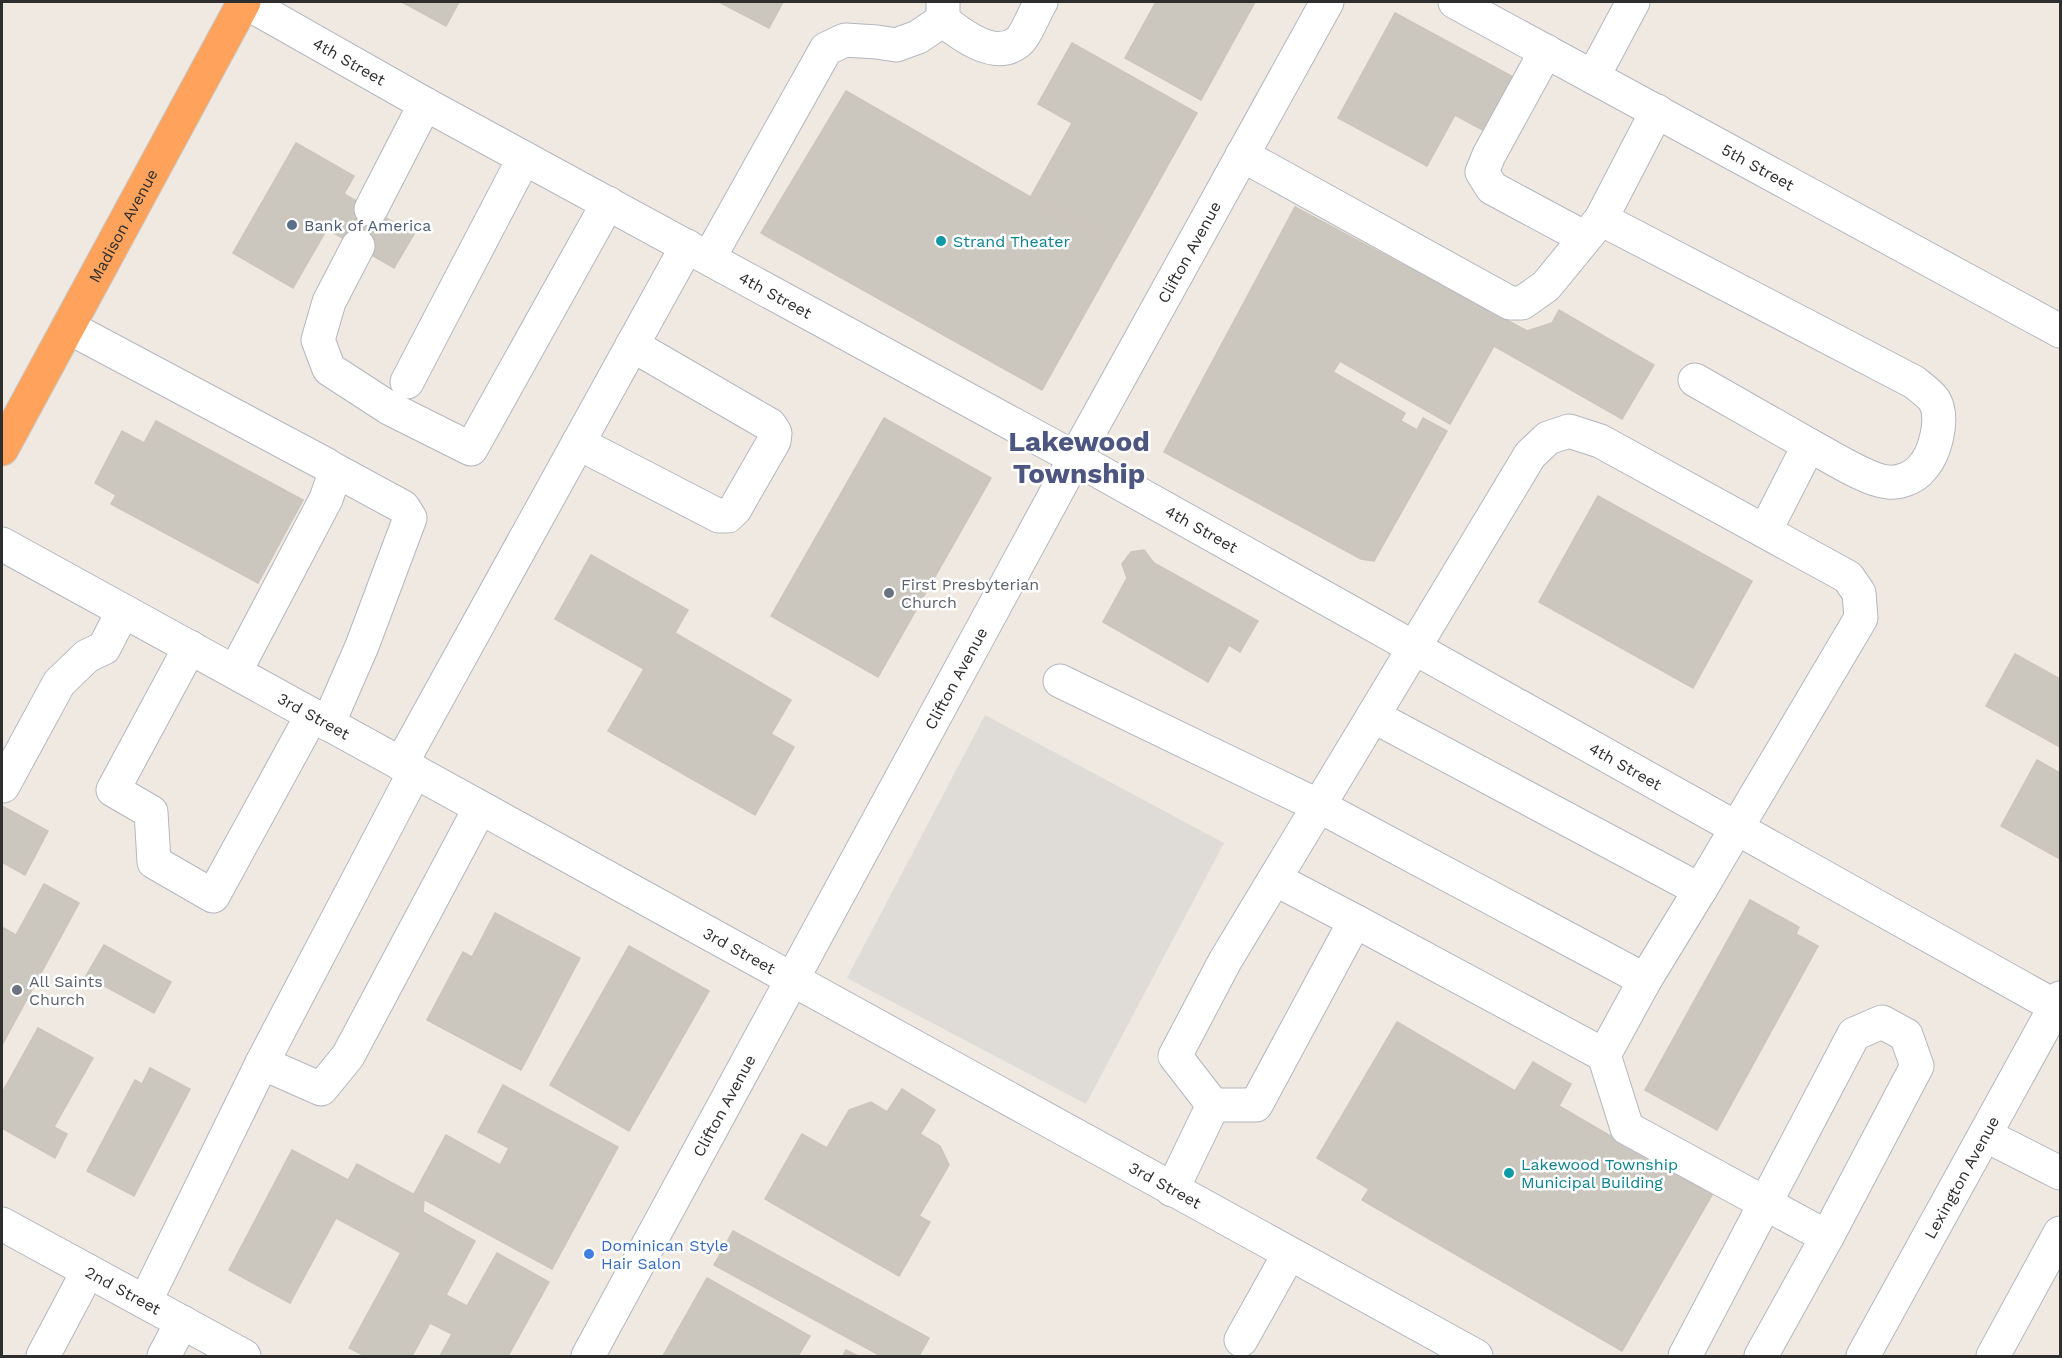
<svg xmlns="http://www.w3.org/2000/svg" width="2062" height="1358" viewBox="0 0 2062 1358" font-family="'Work Sans',sans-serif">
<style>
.plaza{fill:#dfdcd8}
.building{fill:#cbc7bf;stroke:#cbc5ba;stroke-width:1.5}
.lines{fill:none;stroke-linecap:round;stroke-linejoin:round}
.minor-casing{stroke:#b4b7c1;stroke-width:35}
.highway-casing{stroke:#c9c9c9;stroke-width:35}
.minor{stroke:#fff;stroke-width:33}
.highway{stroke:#ffa35c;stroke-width:33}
.service-dot{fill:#5c6f8a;stroke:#fff;stroke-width:2}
.culture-dot{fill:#0f9aa8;stroke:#fff;stroke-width:2}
.worship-dot{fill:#6b7280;stroke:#fff;stroke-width:2}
.shop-dot{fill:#3f7fe0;stroke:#fff;stroke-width:2}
.labels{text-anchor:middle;stroke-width:5;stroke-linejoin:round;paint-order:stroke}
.street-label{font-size:16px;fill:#2e2e2e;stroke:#fff}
.service-label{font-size:16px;fill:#4e5e75;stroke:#fff;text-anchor:start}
.culture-label{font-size:16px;fill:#0d838f;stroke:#fff;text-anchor:start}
.worship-label{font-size:16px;fill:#5b616d;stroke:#fff;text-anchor:start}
.shop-label{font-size:16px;fill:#366cbe;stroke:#fff;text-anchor:start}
.town-label{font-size:28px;font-weight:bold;fill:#4d5680;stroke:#fff}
</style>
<rect width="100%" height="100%" fill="#efe9e1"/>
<path class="plaza" d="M 985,715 L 1224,843 L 1086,1104 L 847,978 Z"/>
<g class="building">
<path d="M 402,2 L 459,2 L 446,26 Z"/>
<path d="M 719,2 L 783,2 L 769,28 Z"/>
<path d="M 1156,2 L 1255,2 L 1201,100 L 1125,58 Z"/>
<path d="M 1395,13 L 1517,79 L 1488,133 L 1455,115 L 1427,166 L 1338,118 Z"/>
<path d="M 1072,43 L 1197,113 L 1121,249 L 1030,198 L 1072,123 L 1038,104 Z"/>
<path d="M 846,91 L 1121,249 L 1042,390 L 761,233 Z"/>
<path d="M 296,143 L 354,176 L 344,194 L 414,234 L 394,268 L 327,229 L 293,288 L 233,253 Z"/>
<path d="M 1295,207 L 1527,331 L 1552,323 L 1559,310 L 1654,365 L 1622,419 L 1494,346 L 1450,424 L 1340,361 L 1333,372 L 1405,413 L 1401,421 L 1417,430 L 1423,418 L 1447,431 L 1374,561 L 1361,559 L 1164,452 Z"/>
<path d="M 884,418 L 991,478 L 878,677 L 771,616 Z"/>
<path d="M 156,421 L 303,500 L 258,583 L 111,504 L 116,495 L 95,483 L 122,431 L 144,443 Z"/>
<path d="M 1598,496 L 1752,581 L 1693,688 L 1539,602 Z"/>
<path d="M 1144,550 L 1154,563 L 1258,621 L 1240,652 L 1229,645 L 1208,682 L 1103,622 L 1127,578 L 1122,564 L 1131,552 Z"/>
<path d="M 591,555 L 688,610 L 675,633 L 791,700 L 771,734 L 794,747 L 755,815 L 608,731 L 644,669 L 555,619 Z"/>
<path d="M 2015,654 L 2060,679 L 2060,747 L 1986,706 Z"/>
<path d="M 2037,760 L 2060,773 L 2060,859 L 2001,826 Z"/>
<path d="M 2,806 L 48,831 L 25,875 L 2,862 Z"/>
<path d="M 44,884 L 79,903 L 2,1045 L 2,927 L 16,935 Z"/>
<path d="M 1750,900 L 1799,927 L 1796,934 L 1818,946 L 1717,1130 L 1645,1090 Z"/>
<path d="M 495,913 L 580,958 L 521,1070 L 427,1020 L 463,952 L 472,957 Z"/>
<path d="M 104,945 L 171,982 L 154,1013 L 86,976 Z"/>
<path d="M 629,946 L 709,991 L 629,1131 L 550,1085 Z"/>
<path d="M 1397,1022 L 1515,1091 L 1533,1062 L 1571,1084 L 1559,1106 L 1712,1195 L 1622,1351 L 1362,1200 L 1369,1189 L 1317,1158 Z"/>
<path d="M 38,1028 L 93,1058 L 54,1127 L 67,1134 L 55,1158 L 2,1128 L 2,1093 Z"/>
<path d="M 150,1068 L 190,1089 L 134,1196 L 87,1171 L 135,1080 L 142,1084 Z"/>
<path d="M 503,1085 L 618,1147 L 552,1269 L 414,1194 L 446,1135 L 500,1165 L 509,1148 L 478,1132 Z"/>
<path d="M 902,1089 L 935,1110 L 920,1134 L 940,1146 L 949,1165 L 919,1216 L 930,1222 L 899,1276 L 765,1199 L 802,1134 L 827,1148 L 849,1110 L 871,1102 L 887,1112 Z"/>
<path d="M 292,1150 L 348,1180 L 357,1164 L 424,1200 L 423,1212 L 401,1253 L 336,1218 L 290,1303 L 229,1270 Z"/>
<path d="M 423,1212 L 475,1241 L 446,1295 L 467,1306 L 497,1253 L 549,1282 L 508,1356 L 440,1356 L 452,1334 L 430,1323 L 412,1356 L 365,1356 L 349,1348 Z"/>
<path d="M 733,1231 L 929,1338 L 919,1356 L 881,1356 L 714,1265 Z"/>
<path d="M 707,1278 L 810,1336 L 798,1356 L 663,1356 Z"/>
<path d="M 846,1350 L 858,1356 L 843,1356 Z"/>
</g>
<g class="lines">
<defs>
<g id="minor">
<path id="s1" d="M 245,2 L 425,104 L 1075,458 L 2060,1009"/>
<path d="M 943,2 L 943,20 C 960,34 995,61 1018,42 C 1026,36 1035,11 1041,2"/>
<path id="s2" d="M 1455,2 L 2060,331"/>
<path d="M 1546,51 L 1489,155 L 1482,172 L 1492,188 L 1585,238"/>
<path d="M 1593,77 L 1633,2"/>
<path d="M 1657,111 L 1601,219 L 1914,382 C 1920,387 1930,394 1934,400 C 1945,418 1935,455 1921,469 C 1914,478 1899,483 1888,482 C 1868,481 1828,455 1809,445"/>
<path d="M 1242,155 L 1510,303 L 1522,303 L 1546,286 L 1601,219"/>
<path d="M 371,209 L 425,104"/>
<path d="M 358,246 L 329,302 L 318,340 L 329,369 L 389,408 L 471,449 L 608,203"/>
<path d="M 709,258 L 826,49 L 845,40 L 877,42 L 896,45 L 918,37 L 943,20"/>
<path d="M 68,327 L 327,465 L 335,473 L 326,499 L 235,672"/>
<path d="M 1695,380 L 1809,445 L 1765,531"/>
<path d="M 407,382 L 524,158"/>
<path d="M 1569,431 L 1600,441 L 1848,577 L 1859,593 L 1861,618 L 1700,890 L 1373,716 L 1530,455 L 1548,438 Z"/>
<path d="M 578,443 L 719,516 L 728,516 L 735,509 L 774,441 L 775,433 L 770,425 L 632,345"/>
<path id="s3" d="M 2,544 L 1476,1356"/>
<path d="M 190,647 L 113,790 L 151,812 L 154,862 L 213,896 L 312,715"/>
<path d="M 1060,681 L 1319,806 L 1645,980"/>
<path d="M 328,724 L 362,646 L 410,518 L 403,507 L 333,469"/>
<path d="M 401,764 L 687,246"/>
<path d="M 2,785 L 3,786 L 59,683 L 87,656 L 104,648 L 123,611"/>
<path d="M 1275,879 L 1355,921"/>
<path d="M 1604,1055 L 1645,980 L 1700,890"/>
<path d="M 262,1063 L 321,1089 L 348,1056 L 480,808"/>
<path d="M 1213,1105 L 1256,1105 L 1355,921 L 1604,1055 L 1627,1128 L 1827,1237 L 1917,1066 L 1906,1035 L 1882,1022 L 1854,1034 L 1685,1356"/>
<path d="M 1213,1105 L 1175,1056 L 1225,961 L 1373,716"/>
<path d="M 1985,1135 L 2060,1173"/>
<path d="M 1172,1190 L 1213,1105"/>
<path id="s4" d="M 2,1224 L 244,1356"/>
<path d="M 145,1302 L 262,1063 L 415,771"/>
<path d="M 1241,1340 L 1289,1254"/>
<path d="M 43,1356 L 88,1271"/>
<path d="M 164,1356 L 182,1322"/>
<path id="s5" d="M 588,1356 L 1075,458 L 1327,2"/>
<path d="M 1761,1356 L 1827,1237"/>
<path id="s6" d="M 1863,1356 L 2060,998"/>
<path d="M 1993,1356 L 2060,1233"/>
</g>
<g id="highway">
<path id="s7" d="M 2,449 L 244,2"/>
</g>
</defs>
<use href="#minor" class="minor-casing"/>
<use href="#highway" class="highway-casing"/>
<use href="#minor" class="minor"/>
<use href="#highway" class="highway"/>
</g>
<circle class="service-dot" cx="292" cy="225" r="6"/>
<g class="culture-dot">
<circle cx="941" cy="241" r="6"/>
<circle cx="1509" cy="1173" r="6"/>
</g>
<g class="worship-dot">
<circle cx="889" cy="593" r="6"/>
<circle cx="17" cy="990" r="6"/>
</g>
<circle class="shop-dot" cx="589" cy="1254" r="6"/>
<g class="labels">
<g class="street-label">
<text dy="6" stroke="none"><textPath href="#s1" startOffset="120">4th Street</textPath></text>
<text dy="6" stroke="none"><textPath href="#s2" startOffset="345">5th Street</textPath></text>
<text dy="6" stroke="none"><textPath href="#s7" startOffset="254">Madison Avenue</textPath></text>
<text dy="6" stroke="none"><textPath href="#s5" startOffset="1257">Clifton Avenue</textPath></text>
<text dy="6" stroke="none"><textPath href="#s1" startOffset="606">4th Street</textPath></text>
<text dy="6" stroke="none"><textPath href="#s1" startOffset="1092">4th Street</textPath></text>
<text dy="6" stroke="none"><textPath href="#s5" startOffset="771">Clifton Avenue</textPath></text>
<text dy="6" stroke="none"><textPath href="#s3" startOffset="356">3rd Street</textPath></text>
<text dy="6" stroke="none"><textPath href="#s1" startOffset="1578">4th Street</textPath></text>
<text dy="6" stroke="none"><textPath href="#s3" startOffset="842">3rd Street</textPath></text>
<text dy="6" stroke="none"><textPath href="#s5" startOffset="285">Clifton Avenue</textPath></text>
<text dy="6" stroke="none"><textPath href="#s6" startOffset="204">Lexington Avenue</textPath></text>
<text dy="6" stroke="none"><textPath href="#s3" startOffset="1328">3rd Street</textPath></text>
<text dy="6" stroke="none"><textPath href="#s4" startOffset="138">2nd Street</textPath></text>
</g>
<g class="service-label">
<text x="304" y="231">Bank of America</text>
</g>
<g class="culture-label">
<text x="953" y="247">Strand Theater</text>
<text x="1521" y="1170">Lakewood Township<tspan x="1521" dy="18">Municipal Building</tspan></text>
</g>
<g class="worship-label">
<text x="901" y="590">First Presbyterian<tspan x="901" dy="18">Church</tspan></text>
<text x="29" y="987">All Saints<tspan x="29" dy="18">Church</tspan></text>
</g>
<g class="shop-label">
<text x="601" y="1251">Dominican Style<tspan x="601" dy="18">Hair Salon</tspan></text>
</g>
<g class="town-label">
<text x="1079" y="451">Lakewood<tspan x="1079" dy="32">Township</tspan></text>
</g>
</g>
<rect width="2062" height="1358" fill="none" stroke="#2e2e2e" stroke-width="6"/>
</svg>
